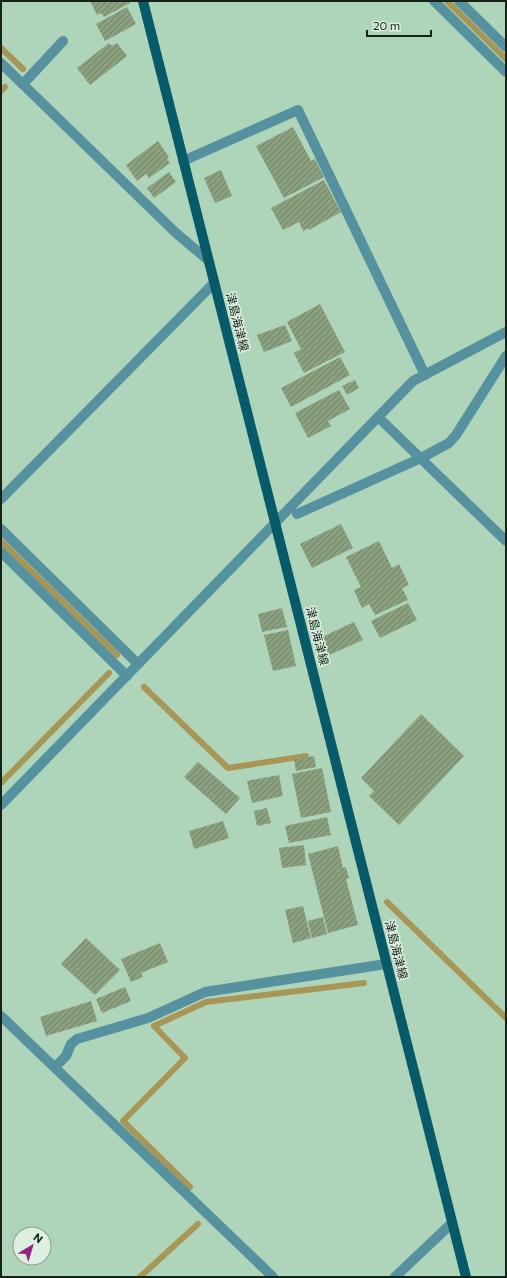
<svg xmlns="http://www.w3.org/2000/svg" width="507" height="1278" viewBox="0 0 507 1278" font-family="Commissioner,'Noto Sans JP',sans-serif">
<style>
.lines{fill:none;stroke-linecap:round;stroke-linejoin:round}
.stream{stroke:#a89657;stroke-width:6}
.building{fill:url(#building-hatch)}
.minor{stroke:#56919f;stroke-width:10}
.major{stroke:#075b69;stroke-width:10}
.labels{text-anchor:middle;stroke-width:3;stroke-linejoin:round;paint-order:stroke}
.street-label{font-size:12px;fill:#152319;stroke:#dcefe1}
</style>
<defs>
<pattern id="building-hatch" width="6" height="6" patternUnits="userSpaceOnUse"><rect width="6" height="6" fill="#8ba07e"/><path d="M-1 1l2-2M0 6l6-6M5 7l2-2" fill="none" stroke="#708266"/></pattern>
</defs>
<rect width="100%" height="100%" fill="#aed4b9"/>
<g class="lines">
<g class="stream">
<path d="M 447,1 L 506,59"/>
<path d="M 1,48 L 23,69"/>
<path d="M 1,91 L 5,87"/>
<path d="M 1,541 L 117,655"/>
<path d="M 144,687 L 228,768 L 306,756"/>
<path d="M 1,783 L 109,673"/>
<path d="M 387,902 L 506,1018"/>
<path d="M 190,1187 L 123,1121 L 185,1058 L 154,1026 L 206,1002 L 364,983"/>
<path d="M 140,1277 L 198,1224"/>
</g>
</g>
<g class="building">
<path d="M 90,1 L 129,1 L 130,3 L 104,17 L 101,13 L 97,15 Z"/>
<path d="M 127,7 L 136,24 L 105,41 L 96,24 Z"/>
<path d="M 109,43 L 112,46 L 117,43 L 127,56 L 90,85 L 77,68 Z"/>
<path d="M 293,127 L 311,161 L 315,159 L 324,177 L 284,198 L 256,146 Z"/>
<path d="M 158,141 L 169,157 L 167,159 L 170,163 L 149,178 L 146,174 L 137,181 L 126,165 Z"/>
<path d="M 221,170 L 232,196 L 215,203 L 204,178 Z"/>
<path d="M 169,172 L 176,182 L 154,198 L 147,188 Z"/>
<path d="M 324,180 L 341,212 L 309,230 L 308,228 L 303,231 L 299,222 L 283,230 L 271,208 Z"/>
<path d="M 320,304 L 345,352 L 304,373 L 294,353 L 301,349 L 287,322 Z"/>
<path d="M 285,325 L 292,341 L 264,352 L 257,335 Z"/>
<path d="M 340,357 L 350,375 L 291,407 L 281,388 Z"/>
<path d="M 355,380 L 359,388 L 347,395 L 342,386 Z"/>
<path d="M 339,390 L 350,409 L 328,421 L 331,426 L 308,438 L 295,413 Z"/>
<path d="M 341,524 L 353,548 L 312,568 L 300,544 Z"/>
<path d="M 379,541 L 392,568 L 399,564 L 409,585 L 402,588 L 408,600 L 375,615 L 369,604 L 362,608 L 354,590 L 361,587 L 346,557 Z"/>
<path d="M 408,603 L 417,620 L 380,638 L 371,621 Z"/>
<path d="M 282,608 L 287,627 L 262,632 L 258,614 Z"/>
<path d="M 354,622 L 363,640 L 329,655 L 320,638 Z"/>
<path d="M 288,630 L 296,666 L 273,671 L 264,635 Z"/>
<path d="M 421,714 L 464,756 L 399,825 L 369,796 L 374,791 L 361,778 Z"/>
<path d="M 314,756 L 316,767 L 296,771 L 294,760 Z"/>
<path d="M 198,762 L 240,798 L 226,814 L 184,777 Z"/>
<path d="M 322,768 L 331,812 L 301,818 L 292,774 Z"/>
<path d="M 279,775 L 283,796 L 252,803 L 247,781 Z"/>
<path d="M 267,808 L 271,823 L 257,826 L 254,811 Z"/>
<path d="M 327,817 L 331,835 L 289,843 L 285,826 Z"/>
<path d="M 223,821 L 229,838 L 194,849 L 189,831 Z"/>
<path d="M 304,845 L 306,865 L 282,868 L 279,848 Z"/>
<path d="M 338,846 L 343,868 L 346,867 L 349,878 L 346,879 L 358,925 L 328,933 L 308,854 Z"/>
<path d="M 303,906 L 311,938 L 293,943 L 285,910 Z"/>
<path d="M 323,917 L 327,934 L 312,938 L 308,921 Z"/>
<path d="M 86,938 L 120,970 L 95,995 L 61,964 Z"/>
<path d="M 160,943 L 168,962 L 141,973 L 143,977 L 131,982 L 121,959 Z"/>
<path d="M 125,987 L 131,1001 L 102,1013 L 96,999 Z"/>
<path d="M 91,1001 L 97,1021 L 46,1036 L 40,1017 Z"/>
</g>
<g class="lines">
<g class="minor">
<path d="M 434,1 L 506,72"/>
<path d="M 459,1 L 506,47"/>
<path d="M 1,63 L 176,233 L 208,260"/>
<path d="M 23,84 L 63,41"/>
<path d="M 183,161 L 298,110 L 425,375"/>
<path d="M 378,417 L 506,541"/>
<path d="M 1,499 L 214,283"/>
<path d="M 297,514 L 421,458 L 449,443 L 456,435 L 506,356"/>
<path d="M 1,529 L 138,664"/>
<path d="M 1,552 L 127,676"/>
<path d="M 1,805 L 413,381 L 506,332"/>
<path d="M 1,1016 L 273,1277"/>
<path d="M 55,1067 L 66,1056 L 71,1044 L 77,1039 L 148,1018 L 205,992 L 386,964"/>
<path d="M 395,1277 L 452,1223"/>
</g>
<path class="major" d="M 143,1 L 466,1277"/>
</g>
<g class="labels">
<g class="street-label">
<text transform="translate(237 322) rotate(76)" y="4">津島海津線</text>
<text transform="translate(317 636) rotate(76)" y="4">津島海津線</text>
<text transform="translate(396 950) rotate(76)" y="4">津島海津線</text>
</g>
</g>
<rect width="507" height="1278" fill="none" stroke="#152319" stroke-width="4"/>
<g transform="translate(32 1246) rotate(38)"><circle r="19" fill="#dcefe1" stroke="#8c9d91"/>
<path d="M0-3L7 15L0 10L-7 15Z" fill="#942585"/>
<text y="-6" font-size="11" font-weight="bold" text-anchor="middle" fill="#152319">N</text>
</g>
<path d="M367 30v6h64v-6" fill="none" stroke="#152319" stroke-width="2"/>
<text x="373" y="30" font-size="12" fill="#152319" stroke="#dcefe1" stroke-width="3" paint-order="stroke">20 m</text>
</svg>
